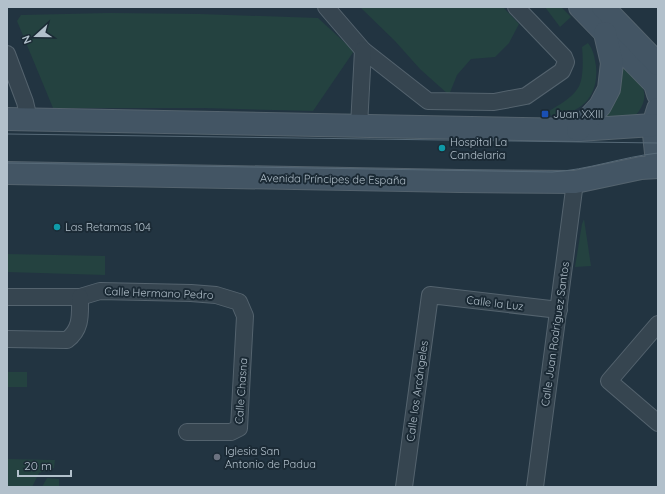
<svg xmlns="http://www.w3.org/2000/svg" width="665" height="494" viewBox="0 0 665 494" font-family="Quicksand,sans-serif">
<style>
.green{fill:#244240}
.lines{fill:none;stroke-linecap:round;stroke-linejoin:round}
.street-casing{stroke:#54636e;stroke-width:18}
.secondary-casing{stroke:#54636e;stroke-width:24}
.street{stroke:#364550;stroke-width:16}
.secondary{stroke:#435564;stroke-width:22}
.tram{stroke:#576a78;stroke-width:1}
.transit-dot{fill:#1a4fb4;stroke:#1b2a35;stroke-width:1.5}
.culture-dot{fill:#0f9aa8;stroke:#1b2a35;stroke-width:1.5}
.worship-dot{fill:#6b7280;stroke:#1b2a35;stroke-width:1.5}
.labels{text-anchor:middle;stroke-width:4;stroke-linejoin:round;paint-order:stroke}
.poi-label{font-size:11px;fill:#b2c0cb;stroke:#1b2a35;text-anchor:start}
.street-label{font-size:11px;fill:#b2c0cb;stroke:#1b2a35}
</style>
<rect width="100%" height="100%" fill="#223441"/>
<g class="green">
<path d="M 360,7 L 503,7 L 519,24 L 509,43 L 495,57 L 471,59 L 457,75 L 449,95 L 420,69 L 395,41 Z"/>
<path d="M 545,7 L 561,7 L 571,17 L 560,27 Z"/>
<path d="M 109,13 L 200,14 L 318,18 L 354,51 L 313,111 L 203,108 L 53,108 L 17,21 L 21,15 Z"/>
<path d="M 588,43 C 594,51 594,56 596,66 C 599,97 581,114 551,116 L 549,111 C 559,105 572,98 578,88 C 584,80 583,57 582,47 Z"/>
<path d="M 616,57 C 634,75 658,91 635,116 L 596,121 Z"/>
<path d="M 584,219 L 591,266 L 575,267 L 582,224 Z"/>
<path d="M 7,254 L 105,256 L 105,275 L 7,272 Z"/>
<rect x="7" y="372" width="20" height="15"/>
<path d="M 7,459 L 55,460 L 54,468 L 39,473 L 32,487 L 7,487 Z"/>
<path d="M 47,478 L 59,479 L 59,487 L 42,487 Z"/>
</g>
<g class="lines">
<defs>
<g id="street">
<path d="M 326,7 L 363,50 L 428,101 L 494,102 L 526,96 L 562,71 L 566,62 L 564,57 L 516,7"/>
<path d="M 7,54 L 25,102 L 29,119"/>
<path d="M 359,126 L 363,50"/>
<path d="M 7,297 L 80,297 L 100,291 L 191,293 L 216,295 L 239,302 L 245,316 L 239,428 L 231,432 L 187,432"/>
<path d="M 658,324 L 609,381 L 658,423"/>
<path d="M 7,339 L 67,340 C 82,329 80,314 80,297"/>
<path d="M 404,487 L 430,295 L 559,310"/>
<path d="M 535,487 L 575,182"/>
</g>
<g id="secondary">
<path d="M 580,7 L 655,84 L 658,94"/>
<path d="M 603,7 L 658,64"/>
<path d="M 658,109 L 653,125 L 656,153 L 658,157"/>
<path d="M 7,119 L 578,130 L 653,125"/>
<path d="M 578,130 L 600,106 L 609,89 L 612,63 L 605,33"/>
<path d="M 7,173 L 460,181 L 575,182 L 641,168 L 658,167"/>
</g>
</defs>
<use href="#street" class="street-casing"/>
<use href="#secondary" class="secondary-casing"/>
<use href="#street" class="street"/>
<use href="#secondary" class="secondary"/>
<g class="tram">
<path d="M 7,134 L 658,143"/>
<path d="M 7,163 L 552,172 C 588,170 622,157 658,153"/>
</g>
</g>
<rect class="transit-dot" x="541" y="110" width="8" height="8" rx="2"/>
<g class="culture-dot">
<circle cx="442" cy="148" r="4"/>
<circle cx="57" cy="227" r="4"/>
</g>
<circle class="worship-dot" cx="217" cy="457" r="4"/>
<g class="labels">
<g class="poi-label">
<text x="553" y="118">Juan XXIII</text>
<text x="450" y="146">Hospital La<tspan x="450" dy="13">Candelaria</tspan></text>
<text x="65" y="231">Las Retamas 104</text>
<text x="225" y="455">Iglesia San<tspan x="225" dy="13">Antonio de Padua</tspan></text>
</g>
<g class="street-label">
<text transform="translate(333 179) rotate(1)" y="4">Avenida Príncipes de España</text>
<text transform="translate(159 293) rotate(2)" y="4">Calle Hermano Pedro</text>
<text transform="translate(495 303) rotate(7)" y="4">Calle la Luz</text>
<text transform="translate(555 334) rotate(-82)" y="4">Calle Juan Rodríguez Santos</text>
<text transform="translate(241 391) rotate(-86)" y="4">Calle Chasna</text>
<text transform="translate(417 391) rotate(-82)" y="4">Calle los Arcángeles</text>
</g>
</g>
<rect width="665" height="494" fill="none" stroke="#b2c0cb" stroke-width="16"/>
<g transform="translate(36 36) rotate(249)" stroke="#1b2a35" stroke-width="3" paint-order="stroke">
<path d="M0-3L7 15L0 10L-7 15Z" fill="#b2c0cb"/>
<text y="-6" font-size="11" font-weight="bold" text-anchor="middle" fill="#b2c0cb">N</text>
</g>
<path d="M18 470v6h53v-6" fill="none" stroke="#b2c0cb" stroke-width="2"/>
<text x="24" y="470" font-size="12" fill="#b2c0cb" stroke="#1b2a35" stroke-width="3" paint-order="stroke">20 m</text>
</svg>
